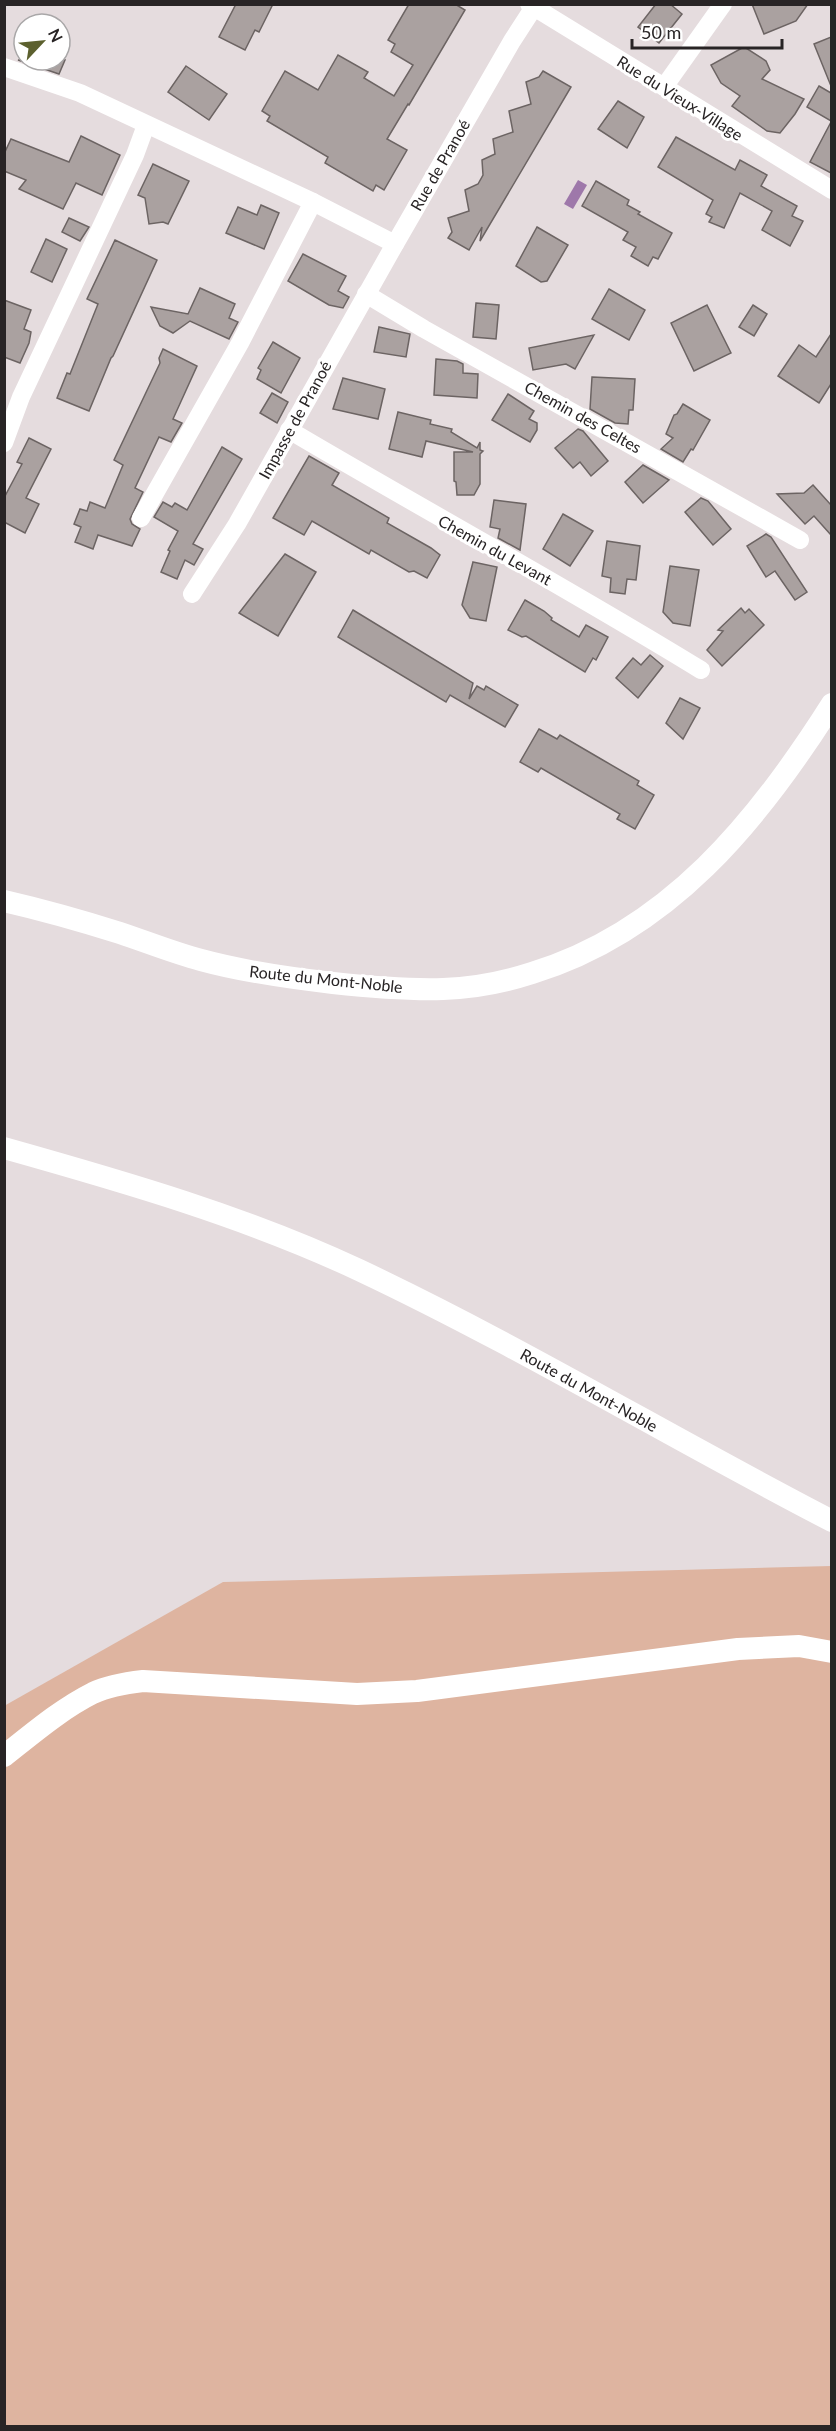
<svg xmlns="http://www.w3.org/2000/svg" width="836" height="2431" viewBox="0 0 836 2431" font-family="Lato,sans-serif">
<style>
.green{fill:#deb4a0}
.water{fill:#9e78aa}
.building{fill:#aaa1a0;stroke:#6c6463;stroke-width:1.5}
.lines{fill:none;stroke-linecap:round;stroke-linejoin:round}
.minor{stroke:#fff;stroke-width:18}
.tertiary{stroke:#fff;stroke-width:22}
.labels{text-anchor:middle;stroke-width:6;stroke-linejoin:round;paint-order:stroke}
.street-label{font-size:16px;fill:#282425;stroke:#fff}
</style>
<rect width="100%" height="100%" fill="#e5dcde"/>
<path class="green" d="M 831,1566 L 831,2426 L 5,2426 L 4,1706 L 223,1582 Z"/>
<path class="water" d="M 578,180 L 587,185 L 573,209 L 564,204 Z"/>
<g class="building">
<path d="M 236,4 L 273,4 L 259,32 L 255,30 L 245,50 L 219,37 Z"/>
<path d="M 409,4 L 455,4 L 465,10 L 409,105 L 408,104 L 387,139 L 407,150 L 384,190 L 376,185 L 373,191 L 325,163 L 328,157 L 267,121 L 270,116 L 262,111 L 285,71 L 318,90 L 338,55 L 368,72 L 364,78 L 394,96 L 413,65 L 391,52 L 395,44 L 388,40 Z"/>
<path d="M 656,4 L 670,4 L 682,14 L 659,43 L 638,27 Z"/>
<path d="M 752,4 L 808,4 L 796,21 L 764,34 Z"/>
<path d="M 831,37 L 831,86 L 814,44 Z"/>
<path d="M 742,48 L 746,48 L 766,61 L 770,70 L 762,79 L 804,99 L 795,114 L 780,133 L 767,131 L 732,106 L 740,96 L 721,83 L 711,65 Z"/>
<path d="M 18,60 L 65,60 L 59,74 Z"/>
<path d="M 186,66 L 227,94 L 209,120 L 168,92 Z"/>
<path d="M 543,71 L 571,87 L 480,241 L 482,227 L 469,250 L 448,238 L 452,232 L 448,218 L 469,211 L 465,190 L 478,184 L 483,175 L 482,160 L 495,154 L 493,139 L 513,132 L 509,111 L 531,104 L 526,82 L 539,77 Z"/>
<path d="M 819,86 L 831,93 L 831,121 L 807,107 Z"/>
<path d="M 618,101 L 644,117 L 627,148 L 598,129 Z"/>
<path d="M 831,122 L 831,173 L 810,162 Z"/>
<path d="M 81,136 L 120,155 L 102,195 L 76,183 L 63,209 L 19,189 L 26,180 L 4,171 L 4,154 L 11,139 L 69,162 Z"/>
<path d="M 676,137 L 735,170 L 740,160 L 767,175 L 761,186 L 797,206 L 792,216 L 803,221 L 790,246 L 762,230 L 772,211 L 740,193 L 724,228 L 709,222 L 712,217 L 706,214 L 713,200 L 658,167 Z"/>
<path d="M 153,164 L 189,181 L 168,224 L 163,222 L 149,224 L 145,198 L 138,195 Z"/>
<path d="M 596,181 L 629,200 L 627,205 L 640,212 L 638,214 L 672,233 L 658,259 L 653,257 L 648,266 L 631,256 L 636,247 L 623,240 L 628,232 L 582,206 Z"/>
<path d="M 261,205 L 279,213 L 264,249 L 226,233 L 238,207 L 257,215 Z"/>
<path d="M 69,218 L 89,227 L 80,241 L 62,232 Z"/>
<path d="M 537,227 L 568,245 L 547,281 L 541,282 L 516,266 Z"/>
<path d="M 46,239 L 67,249 L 52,282 L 31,272 Z"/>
<path d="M 115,240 L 157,260 L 113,356 L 111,358 L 89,411 L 57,398 L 67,373 L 70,374 L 98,304 L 87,299 Z"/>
<path d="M 303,254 L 346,276 L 338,291 L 349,297 L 343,308 L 329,305 L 288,281 Z"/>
<path d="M 200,288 L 235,304 L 229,318 L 238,322 L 229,339 L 190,321 L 173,333 L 160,326 L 151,307 L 188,314 Z"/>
<path d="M 609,289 L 645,310 L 629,340 L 592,319 Z"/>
<path d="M 4,300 L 31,310 L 24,329 L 31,332 L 29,343 L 20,363 L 4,357 Z"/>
<path d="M 476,303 L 499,305 L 496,339 L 473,337 Z"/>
<path d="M 707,305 L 731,353 L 694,371 L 671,323 Z"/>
<path d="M 753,305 L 767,314 L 754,336 L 739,327 Z"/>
<path d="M 379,327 L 410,334 L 406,357 L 374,352 Z"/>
<path d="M 831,334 L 831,384 L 819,403 L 778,376 L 799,345 L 816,357 Z"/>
<path d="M 594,335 L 575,369 L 566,364 L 533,370 L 529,348 Z"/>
<path d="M 273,342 L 300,358 L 281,393 L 257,379 L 261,370 L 258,368 Z"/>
<path d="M 163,349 L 197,366 L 173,419 L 182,423 L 171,442 L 159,437 L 135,488 L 143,492 L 130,519 L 132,524 L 140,529 L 132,546 L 98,535 L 93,549 L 75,542 L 81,527 L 74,524 L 80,509 L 87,511 L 90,502 L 105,508 L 123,465 L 114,460 L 160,363 L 159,358 Z"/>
<path d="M 436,359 L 457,361 L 463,364 L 463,373 L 478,374 L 477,398 L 434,395 Z"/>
<path d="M 592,377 L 635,379 L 633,410 L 629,410 L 628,424 L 615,423 L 590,409 Z"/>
<path d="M 343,378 L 385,389 L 378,419 L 333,409 Z"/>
<path d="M 272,393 L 288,402 L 277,423 L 260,413 Z"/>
<path d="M 508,394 L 534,411 L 529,419 L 537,423 L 537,430 L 530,442 L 492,420 Z"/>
<path d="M 683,404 L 710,420 L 693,450 L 691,449 L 683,462 L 661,449 L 673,438 L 666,434 L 674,415 L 677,414 Z"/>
<path d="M 398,412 L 431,420 L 430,424 L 452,429 L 451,432 L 477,448 L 480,442 L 480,450 L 483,451 L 480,454 L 480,484 L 474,495 L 457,495 L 456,482 L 454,481 L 454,452 L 473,452 L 426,441 L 422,457 L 389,449 Z"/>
<path d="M 578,429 L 583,431 L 608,461 L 591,476 L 580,462 L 573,468 L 555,448 Z"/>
<path d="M 29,438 L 51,449 L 26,498 L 39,504 L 25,533 L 4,522 L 4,498 L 22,464 L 17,462 Z"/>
<path d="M 222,447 L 242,459 L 193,544 L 203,549 L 194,565 L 185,560 L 177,579 L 161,572 L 170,551 L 168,550 L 178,531 L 154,517 L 163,502 L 172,507 L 175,503 L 187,510 Z"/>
<path d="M 309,456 L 339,473 L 332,485 L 389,518 L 387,523 L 431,548 L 440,555 L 427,578 L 414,571 L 409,572 L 371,550 L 369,554 L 312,521 L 304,535 L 273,518 Z"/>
<path d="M 643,465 L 669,480 L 643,503 L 625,482 Z"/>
<path d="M 813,485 L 831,505 L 831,535 L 814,516 L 805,524 L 777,494 L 804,493 Z"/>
<path d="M 701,498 L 708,501 L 731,529 L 713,545 L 685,512 Z"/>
<path d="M 494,500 L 526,504 L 520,550 L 498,538 L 500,529 L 490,527 Z"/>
<path d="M 563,514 L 593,531 L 570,566 L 543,549 Z"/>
<path d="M 766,534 L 771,537 L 807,592 L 795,600 L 775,571 L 766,577 L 747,546 Z"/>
<path d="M 607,541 L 640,546 L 636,580 L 627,579 L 625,594 L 610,592 L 611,578 L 602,576 Z"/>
<path d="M 285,554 L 316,572 L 278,636 L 239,613 Z"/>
<path d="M 473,562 L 497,567 L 486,621 L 470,618 L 462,605 Z"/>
<path d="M 670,566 L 699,570 L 690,626 L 673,623 L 663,612 Z"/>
<path d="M 525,600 L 544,611 L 552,618 L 551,620 L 579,637 L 586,625 L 608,637 L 596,660 L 593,658 L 585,672 L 526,636 L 522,637 L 508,630 Z"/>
<path d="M 741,608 L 745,613 L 749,609 L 764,625 L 722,666 L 707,650 L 723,631 L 718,630 Z"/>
<path d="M 353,610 L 473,683 L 469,699 L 477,686 L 484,690 L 486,686 L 518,705 L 505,727 L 450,695 L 446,702 L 338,637 Z"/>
<path d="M 650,655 L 663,666 L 638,698 L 616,678 L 633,658 L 641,665 Z"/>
<path d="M 680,698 L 700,708 L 683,739 L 666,723 Z"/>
<path d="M 539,729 L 557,739 L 560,735 L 601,759 L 639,781 L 637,785 L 654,795 L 635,829 L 617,819 L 620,814 L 541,768 L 538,772 L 520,762 Z"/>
</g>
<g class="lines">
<g class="minor">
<path d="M 529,4 L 832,190"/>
<path d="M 4,67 L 80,93 L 313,202 L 395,244"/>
<path d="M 664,87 L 723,4"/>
<path d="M 366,294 L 424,329 L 800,540"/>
<path d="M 289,430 C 426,511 566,587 701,670"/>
<path d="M 4,443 L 21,397 L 135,155 L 146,125"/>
<path d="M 141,518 L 240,343 L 313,202"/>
<path d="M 192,594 L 237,524 L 395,244 L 512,41 L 534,7"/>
</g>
<g class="tertiary">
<path d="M 4,901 C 43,910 82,921 120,933 C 147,942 174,953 201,960 C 245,972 289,978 333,983 C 370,987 407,990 443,989 C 473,988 504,982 532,973 C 669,931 758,821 832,704"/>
<path d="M 4,1148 C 125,1182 246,1217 359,1270 C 520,1346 673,1439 832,1521"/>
<path d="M 4,1756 C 32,1734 61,1709 93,1693 C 108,1686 126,1683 143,1681 L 357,1694 L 417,1691 L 738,1649 L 799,1646 L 832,1652"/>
</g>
</g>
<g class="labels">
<g class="street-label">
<text transform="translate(680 98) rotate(32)" y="6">Rue du Vieux-Village</text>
<text transform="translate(440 165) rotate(-60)" y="6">Rue de Pranoé</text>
<text transform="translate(583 417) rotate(29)" y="6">Chemin des Celtes</text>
<text transform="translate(295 420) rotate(-61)" y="6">Impasse de Pranoé</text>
<text transform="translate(495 550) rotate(29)" y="6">Chemin du Levant</text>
<text transform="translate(326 979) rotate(6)" y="6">Route du Mont-Noble</text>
<text transform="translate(589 1390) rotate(29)" y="6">Route du Mont-Noble</text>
</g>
</g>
<rect width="836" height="2431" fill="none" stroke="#282425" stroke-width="12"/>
<g transform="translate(42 42) rotate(64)"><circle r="28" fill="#ffffff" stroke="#a9a7a8" stroke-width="1.5"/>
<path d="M0-4.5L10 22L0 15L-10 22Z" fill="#5c602e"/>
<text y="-9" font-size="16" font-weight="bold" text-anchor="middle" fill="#282425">N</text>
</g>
<path d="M632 39v9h150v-9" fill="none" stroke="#282425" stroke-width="3"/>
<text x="641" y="39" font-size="18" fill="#282425" stroke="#ffffff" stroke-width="4.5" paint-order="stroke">50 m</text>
</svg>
